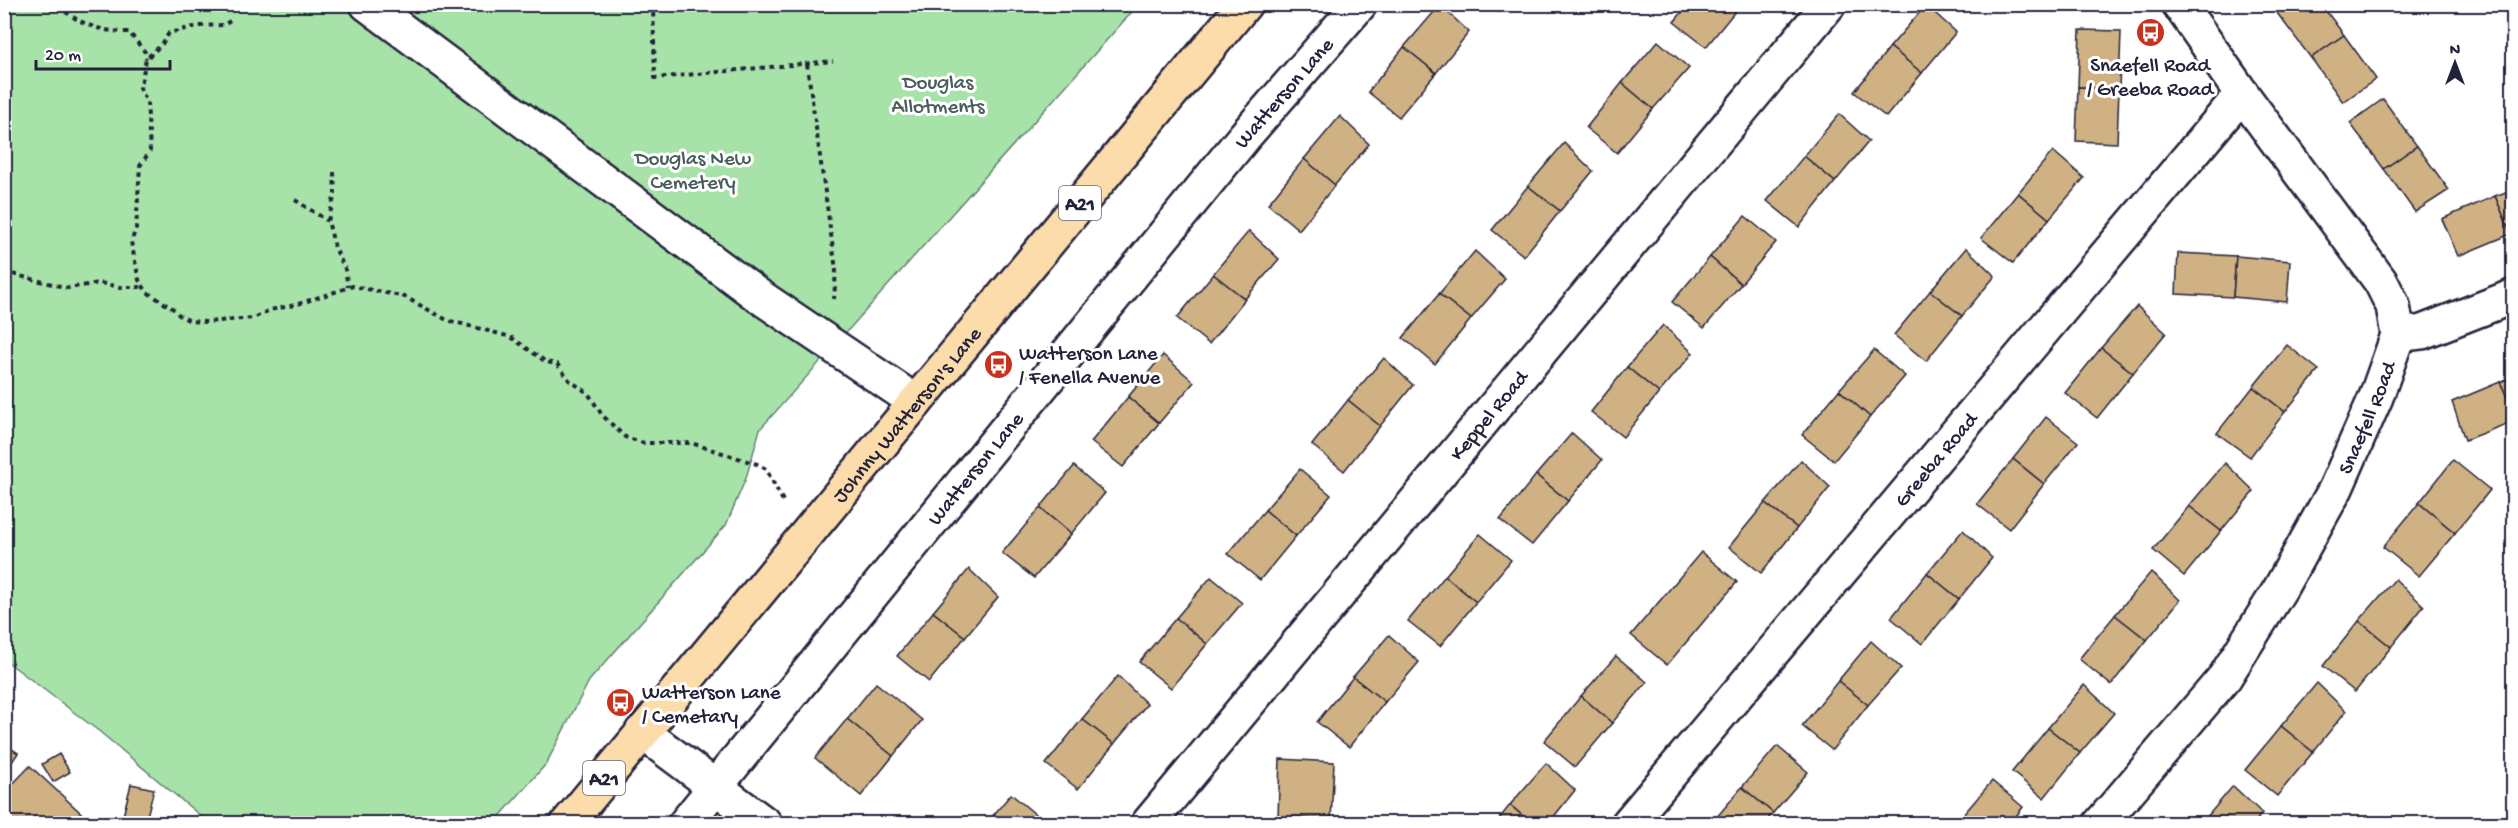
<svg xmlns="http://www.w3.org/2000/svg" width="2518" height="828" viewBox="0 0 2518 828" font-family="'Gochi Hand',sans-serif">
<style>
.green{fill:#a7e3a9;stroke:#648272;stroke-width:1.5}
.building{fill:#cfb184;stroke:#22223b;stroke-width:1.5}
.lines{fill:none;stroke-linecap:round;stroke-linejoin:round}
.minor-casing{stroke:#22223b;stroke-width:38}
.highway-casing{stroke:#22223b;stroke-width:38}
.path{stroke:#22223b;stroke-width:4;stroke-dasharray:4.5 4.5;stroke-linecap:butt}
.minor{stroke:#fff;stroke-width:33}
.highway{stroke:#fddcac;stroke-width:33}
.labels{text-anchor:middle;stroke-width:6;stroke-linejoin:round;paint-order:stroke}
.shield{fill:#fff;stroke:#646476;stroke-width:1.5}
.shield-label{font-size:20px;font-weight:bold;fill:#22223b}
.poi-label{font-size:21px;fill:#22223b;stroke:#fff;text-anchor:start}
.park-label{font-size:21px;fill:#4a5c5c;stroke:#fff}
.street-label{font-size:21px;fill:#22223b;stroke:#fff}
</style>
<rect width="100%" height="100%" fill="#fff"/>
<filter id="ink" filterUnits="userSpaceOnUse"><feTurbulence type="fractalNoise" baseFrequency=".0167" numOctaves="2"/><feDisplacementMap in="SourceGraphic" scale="12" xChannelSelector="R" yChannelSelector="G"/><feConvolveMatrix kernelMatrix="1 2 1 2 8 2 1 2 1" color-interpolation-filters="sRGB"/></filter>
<g filter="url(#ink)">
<path class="green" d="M 4,5 L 1138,5 L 760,429 L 746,478 L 726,525 L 589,681 L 546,764 L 493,824 L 209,823 L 100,732 L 5,660 Z"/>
<g class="building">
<path d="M 1489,4 L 1505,4 L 1499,12 Z"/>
<path d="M 1689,4 L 1741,4 L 1706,47 L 1674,22 Z"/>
<path d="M 2287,4 L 2321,4 L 2344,35 L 2311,58 L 2277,13 Z"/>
<path d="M 1440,5 L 1469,32 L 1436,73 L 1404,47 Z"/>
<path d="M 1926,5 L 1956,32 L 1922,73 L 1890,47 Z"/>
<path d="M 2080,30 L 2121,31 L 2119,89 L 2078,87 Z"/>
<path d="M 2344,35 L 2376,79 L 2343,102 L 2311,58 Z"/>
<path d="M 1658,41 L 1689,68 L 1653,109 L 1622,83 Z"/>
<path d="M 1404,47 L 1436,73 L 1399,117 L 1368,92 Z"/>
<path d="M 1890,47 L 1922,73 L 1886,117 L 1854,92 Z"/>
<path d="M 1622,83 L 1653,109 L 1617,153 L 1586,128 Z"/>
<path d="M 2078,87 L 2119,89 L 2117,143 L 2076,141 Z"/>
<path d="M 2383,99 L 2417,146 L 2384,169 L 2350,123 Z"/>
<path d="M 1839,114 L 1869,141 L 1835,182 L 1804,156 Z"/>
<path d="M 1340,116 L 1369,144 L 1335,185 L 1304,159 Z"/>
<path d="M 1564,143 L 1593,171 L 1560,211 L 1528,186 Z"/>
<path d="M 2417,146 L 2449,190 L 2415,212 L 2384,169 Z"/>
<path d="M 2053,151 L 2084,178 L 2049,219 L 2018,193 Z"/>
<path d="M 1804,156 L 1835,182 L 1799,227 L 1767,201 Z"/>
<path d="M 1304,159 L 1335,185 L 1299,230 L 1268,204 Z"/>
<path d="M 1528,186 L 1560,211 L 1524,256 L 1492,230 Z"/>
<path d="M 2514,189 L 2514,233 L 2511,234 L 2495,196 Z"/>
<path d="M 2018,193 L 2049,219 L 2013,263 L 1981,238 Z"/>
<path d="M 2495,196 L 2511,234 L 2458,256 L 2442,219 Z"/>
<path d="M 1745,216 L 1776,242 L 1741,284 L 1710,257 Z"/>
<path d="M 1249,231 L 1279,259 L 1245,299 L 1213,274 Z"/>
<path d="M 1966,248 L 1995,276 L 1962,316 L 1930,291 Z"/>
<path d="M 1475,251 L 1505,279 L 1471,319 L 1439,294 Z"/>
<path d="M 2178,253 L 2236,256 L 2233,297 L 2176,294 Z"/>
<path d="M 2236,256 L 2290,261 L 2287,302 L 2233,297 Z"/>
<path d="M 1710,257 L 1741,284 L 1704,328 L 1672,302 Z"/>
<path d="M 1213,274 L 1245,299 L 1209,344 L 1177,318 Z"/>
<path d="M 1930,291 L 1962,316 L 1926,361 L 1894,335 Z"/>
<path d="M 1439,294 L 1471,319 L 1435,364 L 1403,338 Z"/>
<path d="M 2137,306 L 2166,333 L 2133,373 L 2101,348 Z"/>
<path d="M 1663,325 L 1693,353 L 1659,393 L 1627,367 Z"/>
<path d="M 2287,345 L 2319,370 L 2285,412 L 2253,387 Z"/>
<path d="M 2101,348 L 2133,373 L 2097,418 L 2065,393 Z"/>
<path d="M 1874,350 L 1905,376 L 1870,417 L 1839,390 Z"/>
<path d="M 1163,355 L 1194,382 L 1159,423 L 1128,397 Z"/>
<path d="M 1384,358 L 1413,385 L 1380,426 L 1348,400 Z"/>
<path d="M 1627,367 L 1659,393 L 1623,437 L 1591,412 Z"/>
<path d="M 2514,376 L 2514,412 L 2500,382 Z"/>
<path d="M 2500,382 L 2514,412 L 2514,421 L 2465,440 L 2452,402 Z"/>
<path d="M 2253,387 L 2285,412 L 2250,457 L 2217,433 Z"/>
<path d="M 1839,390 L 1870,417 L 1834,461 L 1802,435 Z"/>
<path d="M 1128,397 L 1159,423 L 1123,467 L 1091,442 Z"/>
<path d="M 1348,400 L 1380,426 L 1344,471 L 1312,445 Z"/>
<path d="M 2046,417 L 2078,442 L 2044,484 L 2013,459 Z"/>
<path d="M 1572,433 L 1602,460 L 1568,501 L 1536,475 Z"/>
<path d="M 2013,459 L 2044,484 L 2009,529 L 1977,504 Z"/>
<path d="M 1801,460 L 1830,487 L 1797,528 L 1765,503 Z"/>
<path d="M 2453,460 L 2490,490 L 2455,533 L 2419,503 Z"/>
<path d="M 2225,463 L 2254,491 L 2221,531 L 2189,506 Z"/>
<path d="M 1074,466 L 1105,493 L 1071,534 L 1040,508 Z"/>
<path d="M 1300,469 L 1331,495 L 1296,536 L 1265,510 Z"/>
<path d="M 1536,475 L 1568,501 L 1532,545 L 1500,520 Z"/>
<path d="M 1765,503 L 1797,528 L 1761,573 L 1729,547 Z"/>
<path d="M 2419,503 L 2455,533 L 2419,576 L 2383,547 Z"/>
<path d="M 2189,506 L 2221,531 L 2184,576 L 2153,550 Z"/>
<path d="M 1040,508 L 1071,534 L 1034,578 L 1002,553 Z"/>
<path d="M 1265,510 L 1296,536 L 1260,580 L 1228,554 Z"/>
<path d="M 1963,530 L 1992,558 L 1959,599 L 1927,573 Z"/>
<path d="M 1480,534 L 1511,560 L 1476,602 L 1445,576 Z"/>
<path d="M 1701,552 L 1737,582 L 1667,665 L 1631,635 Z"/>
<path d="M 969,569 L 998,597 L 965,637 L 933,612 Z"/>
<path d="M 2151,572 L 2180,600 L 2147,640 L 2115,615 Z"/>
<path d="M 1927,573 L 1959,599 L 1922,644 L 1891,618 Z"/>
<path d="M 1445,576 L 1476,602 L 1440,646 L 1408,621 Z"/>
<path d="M 1211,577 L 1242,603 L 1207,644 L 1176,618 Z"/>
<path d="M 2395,579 L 2424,606 L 2391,647 L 2359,621 Z"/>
<path d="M 933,612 L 965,637 L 929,682 L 897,656 Z"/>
<path d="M 2115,615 L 2147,640 L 2111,685 L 2079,659 Z"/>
<path d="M 1176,618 L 1207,644 L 1171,688 L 1139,662 Z"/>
<path d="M 2359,621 L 2391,647 L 2355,692 L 2323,666 Z"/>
<path d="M 1389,635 L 1419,662 L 1385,702 L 1353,677 Z"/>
<path d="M 1871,641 L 1901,668 L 1868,705 L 1838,681 Z"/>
<path d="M 1616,656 L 1647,682 L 1612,723 L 1581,696 Z"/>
<path d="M 1118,676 L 1147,704 L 1114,744 L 1082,719 Z"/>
<path d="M 1353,677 L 1385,702 L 1349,747 L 1317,722 Z"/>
<path d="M 1838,681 L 1868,705 L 1832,750 L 1802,726 Z"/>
<path d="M 876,683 L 922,720 L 893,756 L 847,719 Z"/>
<path d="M 2317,683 L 2346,711 L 2313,752 L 2281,726 Z"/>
<path d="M 2084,685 L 2114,713 L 2080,753 L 2048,728 Z"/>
<path d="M 1581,696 L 1612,723 L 1575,767 L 1544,741 Z"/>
<path d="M 847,719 L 893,756 L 861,796 L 815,758 Z"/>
<path d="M 1082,719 L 1114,744 L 1078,789 L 1046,764 Z"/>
<path d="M 2281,726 L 2313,752 L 2277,796 L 2245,770 Z"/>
<path d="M 2048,728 L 2080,753 L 2044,798 L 2012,772 Z"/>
<path d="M 4,744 L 18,753 L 4,774 Z"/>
<path d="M 1777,746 L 1808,772 L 1773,813 L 1742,787 Z"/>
<path d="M 59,754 L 70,772 L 53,782 L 42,764 Z"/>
<path d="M 1280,759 L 1334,762 L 1331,820 L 1278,817 Z"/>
<path d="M 1546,763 L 1575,790 L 1548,824 L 1532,824 L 1510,805 Z"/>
<path d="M 30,766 L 93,824 L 4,824 L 4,793 Z"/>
<path d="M 1992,781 L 2023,807 L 2010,824 L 1959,824 L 1957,822 Z"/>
<path d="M 131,784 L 154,789 L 145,824 L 121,824 Z"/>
<path d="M 2233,786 L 2262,813 L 2254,824 L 2201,824 Z"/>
<path d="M 1742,787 L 1773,813 L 1764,824 L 1711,824 Z"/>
<path d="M 1011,794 L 1047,824 L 986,824 Z"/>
<path d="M 1510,805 L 1532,824 L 1495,824 Z"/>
<path d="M 1278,817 L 1331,820 L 1331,824 L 1277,824 Z"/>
</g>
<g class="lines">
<defs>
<g id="minor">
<path d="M 367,4 L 756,294 L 916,402"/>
<path d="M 2398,335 L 2422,332 L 2514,296"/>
<path d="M 642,732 L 765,824"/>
<path id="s1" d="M 685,824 L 1244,137 L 1360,4"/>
<path id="s2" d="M 1148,824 L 1829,4"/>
<path id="s3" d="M 1628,824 L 2242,94"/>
<path id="s4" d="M 2100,824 L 2225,677 L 2280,589 L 2336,488 L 2376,397 L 2398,335 L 2393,306 L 2381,282 L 2242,94 L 2179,4"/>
</g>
<g id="highway">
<path id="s5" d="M 567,824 L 1245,4"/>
</g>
</defs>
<use href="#minor" class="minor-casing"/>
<use href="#highway" class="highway-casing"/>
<g class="path">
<path d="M 63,4 L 63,10 C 84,26 103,32 129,32 L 145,52 L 146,59"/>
<path d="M 653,4 L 655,78 L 833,61"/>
<path d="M 230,21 L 224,25 L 198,26 L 169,33 L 162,44 L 146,59 L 140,89 L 147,101 L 150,151 L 140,166 L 136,229 L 131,242 L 139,280 L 147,292 L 175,310 L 179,315 L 190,321 L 207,322 L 253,318 L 270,310 L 295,305 L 353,286 L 405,297 L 447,320 L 511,337 L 546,362 L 557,364 L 569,380 L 588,393 L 602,415 L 625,437 L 644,443 L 691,443 L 757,464 L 766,469 L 783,501"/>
<path d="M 807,64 L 836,270 L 834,299"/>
<path d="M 334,172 L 335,194 L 328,221 L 335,248 L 345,269 L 348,287"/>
<path d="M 295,200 L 328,221"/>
<path d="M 4,272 L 68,288 L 100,283 L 120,287 L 144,287"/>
</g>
<use href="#minor" class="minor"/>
<use href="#highway" class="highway"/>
</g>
</g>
<defs>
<symbol id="bus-disc" viewBox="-11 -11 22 22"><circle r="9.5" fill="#c8321e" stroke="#fff"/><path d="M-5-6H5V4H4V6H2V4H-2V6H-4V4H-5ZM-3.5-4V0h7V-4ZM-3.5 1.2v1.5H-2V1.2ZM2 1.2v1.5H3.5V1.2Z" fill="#fff"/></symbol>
</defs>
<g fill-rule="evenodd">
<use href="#bus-disc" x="2134" y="16" width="33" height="33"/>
<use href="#bus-disc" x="982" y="348" width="33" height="33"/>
<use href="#bus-disc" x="604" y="686" width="33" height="33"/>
</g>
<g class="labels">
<g class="shield">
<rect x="1059" y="186" width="42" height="34" rx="4.5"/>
<rect x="583" y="761" width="42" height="34" rx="4.5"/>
</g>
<g class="shield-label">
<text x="1080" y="210">A21</text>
<text x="604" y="785">A21</text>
</g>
<g class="poi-label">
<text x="2150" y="71" text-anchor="middle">Snaefell Road<tspan x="2150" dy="24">/ Greeba Road</tspan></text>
<text x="1019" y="359">Watterson Lane<tspan x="1019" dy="24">/ Fenella Avenue</tspan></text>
<text x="642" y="698">Watterson Lane<tspan x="642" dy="24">/ Cemetary</tspan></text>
</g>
<g class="park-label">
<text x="938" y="88">Douglas<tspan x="938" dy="24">Allotments</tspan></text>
<text x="693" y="164">Douglas New<tspan x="693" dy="24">Cemetery</tspan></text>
</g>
<g class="street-label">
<text dy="7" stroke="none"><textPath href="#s1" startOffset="945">Watterson Lane</textPath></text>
<text dy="7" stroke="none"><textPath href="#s5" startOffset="532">Johnny Watterson's Lane</textPath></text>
<text dy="7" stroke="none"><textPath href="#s2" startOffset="532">Keppel Road</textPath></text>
<text dy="7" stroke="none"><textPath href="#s4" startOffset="489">Snaefell Road</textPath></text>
<text dy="7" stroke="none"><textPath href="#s3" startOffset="477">Greeba Road</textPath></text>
<text dy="7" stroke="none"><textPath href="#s1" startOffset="459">Watterson Lane</textPath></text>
</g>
</g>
<rect width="2518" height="828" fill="none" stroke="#fff" stroke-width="24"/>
<rect x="12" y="12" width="2494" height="804" fill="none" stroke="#22223b" stroke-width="2" filter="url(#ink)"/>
<g transform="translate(2455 63)" stroke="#ffffff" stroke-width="4.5" paint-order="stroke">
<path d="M0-4.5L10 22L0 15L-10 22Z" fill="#22223b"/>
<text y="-9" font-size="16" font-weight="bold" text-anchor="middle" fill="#22223b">N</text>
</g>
<path d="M36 60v9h134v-9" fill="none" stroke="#22223b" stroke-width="3"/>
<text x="45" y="60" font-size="18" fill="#22223b" stroke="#ffffff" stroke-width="4.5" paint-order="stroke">20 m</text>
</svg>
